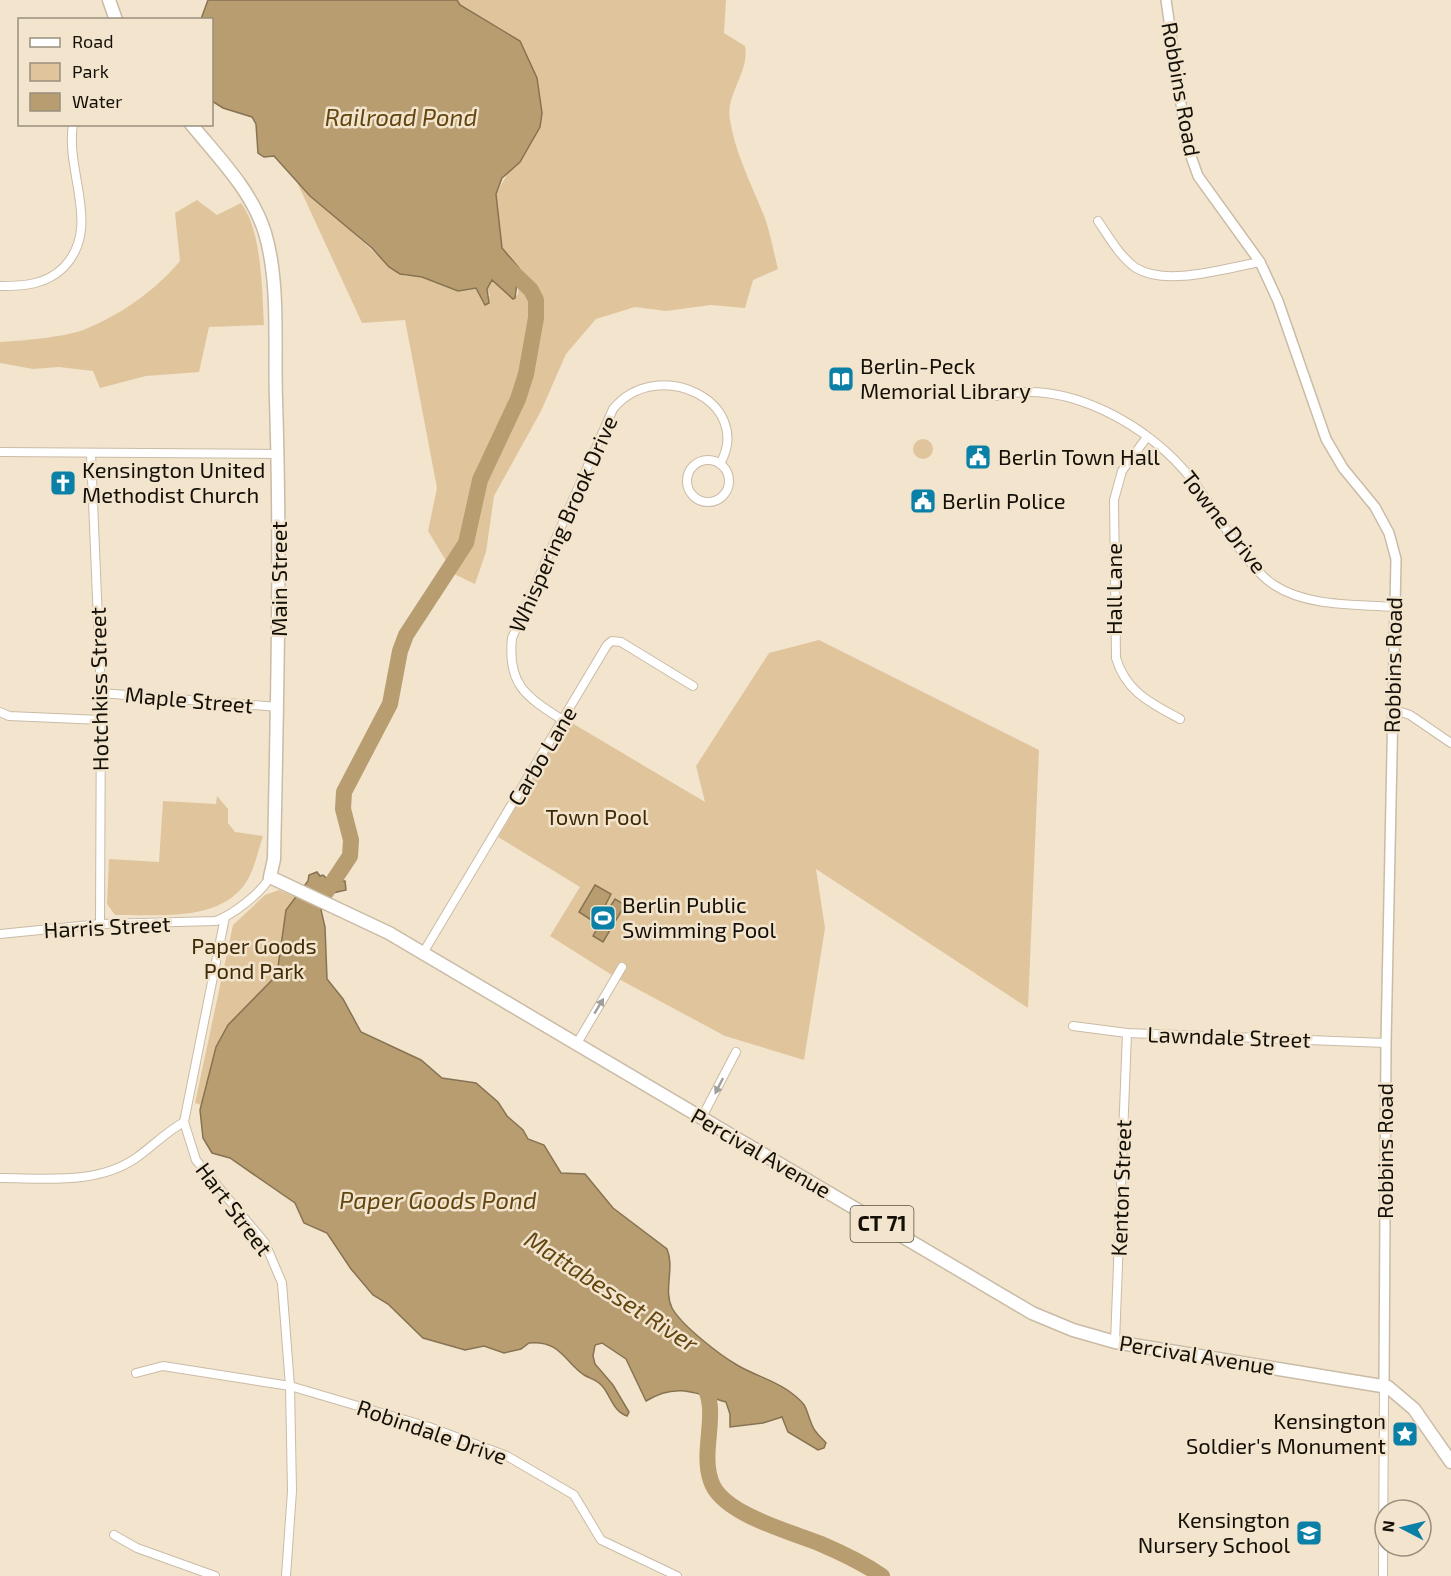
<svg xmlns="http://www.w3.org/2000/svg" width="1451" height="1576" viewBox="0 0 1451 1576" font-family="'Exo 2',sans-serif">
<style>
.green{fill:#e0c59c}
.water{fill:#b89d71;stroke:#877352;stroke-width:1.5}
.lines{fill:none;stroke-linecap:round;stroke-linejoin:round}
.river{stroke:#b89d71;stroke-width:16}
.minor-casing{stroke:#cabba6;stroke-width:10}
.tertiary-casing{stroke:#cabba6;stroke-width:12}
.primary-casing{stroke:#cabba6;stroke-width:15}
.minor{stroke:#fff;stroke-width:8}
.tertiary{stroke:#fff;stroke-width:9}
.primary{stroke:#fff;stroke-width:12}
.oneway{fill:#a19f9c}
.labels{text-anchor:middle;stroke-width:5;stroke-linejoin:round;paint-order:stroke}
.shield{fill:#f2e4cd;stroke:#575043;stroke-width:1.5}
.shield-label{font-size:21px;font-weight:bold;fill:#141008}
.street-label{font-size:22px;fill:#141008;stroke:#f2e4cd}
.poi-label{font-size:22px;fill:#141008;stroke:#f2e4cd;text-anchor:start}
.park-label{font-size:22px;fill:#402b06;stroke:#f2e4cd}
.water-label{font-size:24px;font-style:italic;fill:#62450f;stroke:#f2e4cd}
</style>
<rect width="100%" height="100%" fill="#f2e4cd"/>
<g class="green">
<path d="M 457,0 L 726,0 L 724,33 L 745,46 C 750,72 725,95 730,120 C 735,152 750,181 762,211 C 770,229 773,250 778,269 L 753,280 L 745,308 L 711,305 L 666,311 L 635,307 L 596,319 L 566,354 L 541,411 L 494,496 L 486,552 L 475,584 L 454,574 L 428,531 L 437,488 L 405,320 L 362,323 L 296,180 L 376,254 L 405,276 L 422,277 L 458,291 L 476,288 L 486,305 L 490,295 L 487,289 L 492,279 L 513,299 L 518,294 L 519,268 L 502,248 L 496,194 L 542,113 L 537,78 L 520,41 L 460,5 Z"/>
<path d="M 197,200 L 217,215 L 241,203 C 262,231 262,290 264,325 L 209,327 L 199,372 L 146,376 L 100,388 L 93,371 L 59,367 L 33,369 L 0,363 L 0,342 C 20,341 65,337 83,330 C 119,316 155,291 180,261 L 175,213 Z"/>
<circle cx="923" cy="449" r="10"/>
<path d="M 819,640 L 1039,750 L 1028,1008 L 816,869 L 825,928 L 804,1060 L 725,1036 L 615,977 L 550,936 L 580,887 L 498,837 L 567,720 L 705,802 L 696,766 L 769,653 Z"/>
<path d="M 217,796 L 228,809 L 228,823 L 235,832 L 263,836 C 258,851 254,871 245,884 C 217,923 157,914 115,915 L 107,904 L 109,859 L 159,862 L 163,801 L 216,804 Z"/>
<path d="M 279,890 L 296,897 L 278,974 L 226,1029 L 201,1105 L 195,1103 L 233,925 L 265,895 Z"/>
</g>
<g class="water">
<path d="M 208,0 L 457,0 L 460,5 L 520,41 L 537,78 L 542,113 L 540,127 L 520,162 L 502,178 L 496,194 L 502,248 L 519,268 L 515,298 L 513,299 L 492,280 L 487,289 L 489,303 L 485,305 L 476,288 L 458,291 L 422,277 L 400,274 L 389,267 L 372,248 L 310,196 L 274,156 L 264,157 L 258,153 L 256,124 L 252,117 L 223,108 L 212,101 L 212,20 L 201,19 Z"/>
<path d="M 317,872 L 320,876 L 323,875 L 330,881 L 345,881 L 346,890 L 333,893 L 321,910 L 325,927 L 327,979 L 343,999 L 361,1032 L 421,1060 L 442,1078 L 476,1083 L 498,1102 L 507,1116 L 523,1130 L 528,1139 L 544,1145 L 561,1173 L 585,1174 L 613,1208 L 667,1249 C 675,1268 663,1290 672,1308 C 682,1326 720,1355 737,1365 C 755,1376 778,1381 794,1395 C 809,1407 805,1409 812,1425 C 814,1432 821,1437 826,1443 L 824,1448 L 818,1450 L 788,1432 L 782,1417 L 763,1423 L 730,1427 L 730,1414 L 726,1402 C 694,1392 675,1383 646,1401 L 626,1359 L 602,1343 L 595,1345 L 593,1356 L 595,1364 L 613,1385 L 629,1412 L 627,1416 C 614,1412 611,1397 603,1387 C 598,1380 591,1379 584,1375 C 564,1361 560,1340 529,1343 L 521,1349 L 504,1353 L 484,1346 L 465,1350 L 423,1338 L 388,1304 L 373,1295 L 351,1269 L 327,1233 L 304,1223 L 295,1203 L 230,1158 L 212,1153 L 203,1138 L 200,1110 L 216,1047 L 228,1025 L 272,980 L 278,967 L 286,910 L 308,881 L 309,875 Z"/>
<path d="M 595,885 L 611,894 L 604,908 L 608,910 L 615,899 L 625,905 L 603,942 L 593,936 L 599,925 L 579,912 Z"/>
</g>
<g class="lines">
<g class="river">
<path d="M 320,901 L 350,856 L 351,840 L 343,809 L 344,792 L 390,704 L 400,651 L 406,635 L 466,543 L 480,480 L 518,399 L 526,374 L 536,318 L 536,300 L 531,290 L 503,263"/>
<path d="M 699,1378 C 723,1407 699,1448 711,1481 C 721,1514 792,1532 821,1544 C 842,1553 863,1563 882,1576"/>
</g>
<defs>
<g id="minor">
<path d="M 1098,221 C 1109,237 1120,257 1136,268 C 1167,287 1226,268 1260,262"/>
<path d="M 0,286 C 24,286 46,285 64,267 C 102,227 65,173 73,124"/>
<path d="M 997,396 C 1067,378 1151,426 1193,481 C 1215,509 1245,566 1274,585 C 1308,607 1355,604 1394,607"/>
<path d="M 1147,437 L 1122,471 L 1114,500 L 1116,658 C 1126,692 1151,703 1180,719"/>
<path d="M 0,452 L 278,454"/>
<path d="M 91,454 L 101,693 L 100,924"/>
<circle cx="708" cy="481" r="21"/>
<path d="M 101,693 L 278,707"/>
<path d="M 1392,709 L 1410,715 L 1451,743"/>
<path d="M 0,712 L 9,716 L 101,720"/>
<path d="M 564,721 C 527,697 507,686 512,638 L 613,409 C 657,355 755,402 720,464"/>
<path d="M 225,917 L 184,1122 L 196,1160 L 265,1243 L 282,1283 L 290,1386 L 292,1491 L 286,1576"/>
<path d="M 0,934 L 100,924 L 216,921 C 234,914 261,893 270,877"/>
<path d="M 423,953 L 607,645 L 612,641 L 621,642 L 693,686"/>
<path d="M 1073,1026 L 1127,1033 L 1386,1043"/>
<path d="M 576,1045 L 622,967"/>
<path d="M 701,1119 L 736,1052"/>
<path d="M 0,1178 C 45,1178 97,1185 136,1158 C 153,1146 166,1132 184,1122"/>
<path d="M 1115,1342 L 1127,1033"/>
<path d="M 136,1373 L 163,1366 L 290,1386 L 429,1427 L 507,1456 L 574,1495 L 601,1540 L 677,1576"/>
<path d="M 114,1535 L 137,1548 L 215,1576"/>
<path d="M 1383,1576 L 1384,1386"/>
</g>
<path id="tertiary" d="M 1166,0 L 1187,145 L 1198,176 L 1260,262 L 1278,301 L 1326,439 L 1343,468 L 1375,507 L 1389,533 L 1396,559 L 1386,1043 L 1384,1386"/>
<g id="primary">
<path d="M 109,0 L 116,20"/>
<path d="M 191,124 C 219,158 252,191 265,233 C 280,283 274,348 276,400 C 281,553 277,706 274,859 L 270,877 L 389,933 L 1032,1313 L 1073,1330 L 1115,1342 L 1388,1387 L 1414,1409 L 1451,1462"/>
</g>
</defs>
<use href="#minor" class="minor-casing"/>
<use href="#tertiary" class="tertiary-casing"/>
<use href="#primary" class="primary-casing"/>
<use href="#minor" class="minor"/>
<use href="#tertiary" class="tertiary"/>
<use href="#primary" class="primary"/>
</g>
<defs><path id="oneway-solid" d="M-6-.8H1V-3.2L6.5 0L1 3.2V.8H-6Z" transform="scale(1.5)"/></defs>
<g class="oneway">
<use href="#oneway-solid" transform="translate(599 1006) rotate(-59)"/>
<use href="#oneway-solid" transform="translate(719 1086) rotate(117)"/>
</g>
<defs>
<symbol id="library-square" viewBox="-11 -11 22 22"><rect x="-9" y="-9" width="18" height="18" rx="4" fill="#0a80a7" stroke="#f2e4cd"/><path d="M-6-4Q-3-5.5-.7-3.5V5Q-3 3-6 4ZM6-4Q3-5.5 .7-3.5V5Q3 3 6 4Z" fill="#fff"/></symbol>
<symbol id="civic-square" viewBox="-11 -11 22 22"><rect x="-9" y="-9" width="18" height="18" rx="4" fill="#0a80a7" stroke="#f2e4cd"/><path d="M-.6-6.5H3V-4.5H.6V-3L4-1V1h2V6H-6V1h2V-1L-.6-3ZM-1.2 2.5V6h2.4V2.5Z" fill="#fff"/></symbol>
<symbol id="church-square" viewBox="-11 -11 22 22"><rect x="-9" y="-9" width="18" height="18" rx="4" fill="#0a80a7" stroke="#f2e4cd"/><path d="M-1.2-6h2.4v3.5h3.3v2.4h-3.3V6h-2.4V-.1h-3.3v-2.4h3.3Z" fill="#fff"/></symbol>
<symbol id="stadium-square" viewBox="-11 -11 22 22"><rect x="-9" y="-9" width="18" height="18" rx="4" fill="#0a80a7" stroke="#f2e4cd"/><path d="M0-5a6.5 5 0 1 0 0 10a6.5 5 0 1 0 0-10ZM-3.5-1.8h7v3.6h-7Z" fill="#fff"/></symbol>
<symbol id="sight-square" viewBox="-11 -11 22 22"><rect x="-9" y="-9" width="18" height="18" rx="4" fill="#0a80a7" stroke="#f2e4cd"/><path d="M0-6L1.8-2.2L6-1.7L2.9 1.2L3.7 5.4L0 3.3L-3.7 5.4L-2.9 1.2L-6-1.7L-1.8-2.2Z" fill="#fff"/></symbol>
<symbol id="school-square" viewBox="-11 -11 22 22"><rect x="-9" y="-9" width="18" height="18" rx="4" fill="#0a80a7" stroke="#f2e4cd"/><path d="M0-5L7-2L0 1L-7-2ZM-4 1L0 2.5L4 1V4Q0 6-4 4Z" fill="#fff"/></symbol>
</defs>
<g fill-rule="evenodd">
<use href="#library-square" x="826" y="364" width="30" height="30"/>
<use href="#civic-square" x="963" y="442" width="30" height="30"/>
<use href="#church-square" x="48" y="468" width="30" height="30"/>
<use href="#civic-square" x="908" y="486" width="30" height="30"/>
<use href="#stadium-square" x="588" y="903" width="30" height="30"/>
<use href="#sight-square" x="1390" y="1419" width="30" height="30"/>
<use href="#school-square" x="1294" y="1518" width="30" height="30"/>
</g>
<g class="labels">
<rect class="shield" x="850.5" y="1206" width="63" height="36" rx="4.5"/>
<g class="shield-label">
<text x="882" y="1231">CT 71</text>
</g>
<g class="street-label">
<text transform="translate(1181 89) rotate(80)" y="8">Robbins Road</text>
<text transform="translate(1224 522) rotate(52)" y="8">Towne Drive</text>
<text transform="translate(563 524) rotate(-66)" y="8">Whispering Brook Drive</text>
<text transform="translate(279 579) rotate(-90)" y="8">Main Street</text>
<text transform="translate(1114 589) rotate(-90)" y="8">Hall Lane</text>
<text transform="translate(1393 665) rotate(-89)" y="8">Robbins Road</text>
<text transform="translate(99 689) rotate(-91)" y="8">Hotchkiss Street</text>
<text transform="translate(189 700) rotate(5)" y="8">Maple Street</text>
<text transform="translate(542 756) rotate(-59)" y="8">Carbo Lane</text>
<text transform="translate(107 927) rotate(-3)" y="8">Harris Street</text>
<text transform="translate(1229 1037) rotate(2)" y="8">Lawndale Street</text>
<text transform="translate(1385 1151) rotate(-90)" y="8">Robbins Road</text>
<text transform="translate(761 1153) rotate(30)" y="8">Percival Avenue</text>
<text transform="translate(1121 1188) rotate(-88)" y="8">Kenton Street</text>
<text transform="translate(234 1209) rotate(53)" y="8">Hart Street</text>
<text transform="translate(1197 1355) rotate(9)" y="8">Percival Avenue</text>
<text transform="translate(432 1432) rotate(19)" y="8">Robindale Drive</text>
</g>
<g class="poi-label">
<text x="860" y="374">Berlin-Peck<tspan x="860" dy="25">Memorial Library</tspan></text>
<text x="998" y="465">Berlin Town Hall</text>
<text x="82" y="478">Kensington United<tspan x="82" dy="25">Methodist Church</tspan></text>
<text x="942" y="509">Berlin Police</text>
<text x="622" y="913">Berlin Public<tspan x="622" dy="25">Swimming Pool</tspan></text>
<text x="1386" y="1429" text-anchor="end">Kensington<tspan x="1386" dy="25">Soldier's Monument</tspan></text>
<text x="1290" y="1528" text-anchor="end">Kensington<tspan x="1290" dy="25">Nursery School</tspan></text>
</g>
<g class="park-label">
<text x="597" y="825">Town Pool</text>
<text x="254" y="954">Paper Goods<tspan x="254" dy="25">Pond Park</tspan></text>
</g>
<g class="water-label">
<text x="401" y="126">Railroad Pond</text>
<text x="438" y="1209">Paper Goods Pond</text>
<text transform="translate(611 1292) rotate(33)" y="8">Mattabesset River</text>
</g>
</g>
<rect x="18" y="18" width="195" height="108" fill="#f2e4cd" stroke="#998f7e" stroke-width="1.5"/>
<rect x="30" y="38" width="30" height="9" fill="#ffffff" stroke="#998f7e" stroke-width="1.5"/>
<text x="72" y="48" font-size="18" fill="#141008">Road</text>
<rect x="30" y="63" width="30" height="18" fill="#e0c59c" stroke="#998f7e" stroke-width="1.5"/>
<text x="72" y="78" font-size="18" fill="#141008">Park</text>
<rect x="30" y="93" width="30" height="18" fill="#b89d71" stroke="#998f7e" stroke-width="1.5"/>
<text x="72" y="108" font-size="18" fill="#141008">Water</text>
<g transform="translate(1403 1528) rotate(277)"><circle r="28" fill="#f2e4cd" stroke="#998f7e" stroke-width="1.5"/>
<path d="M0-4.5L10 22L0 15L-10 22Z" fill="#0a80a7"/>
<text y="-9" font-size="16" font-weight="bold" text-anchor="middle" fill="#141008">N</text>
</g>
</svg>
